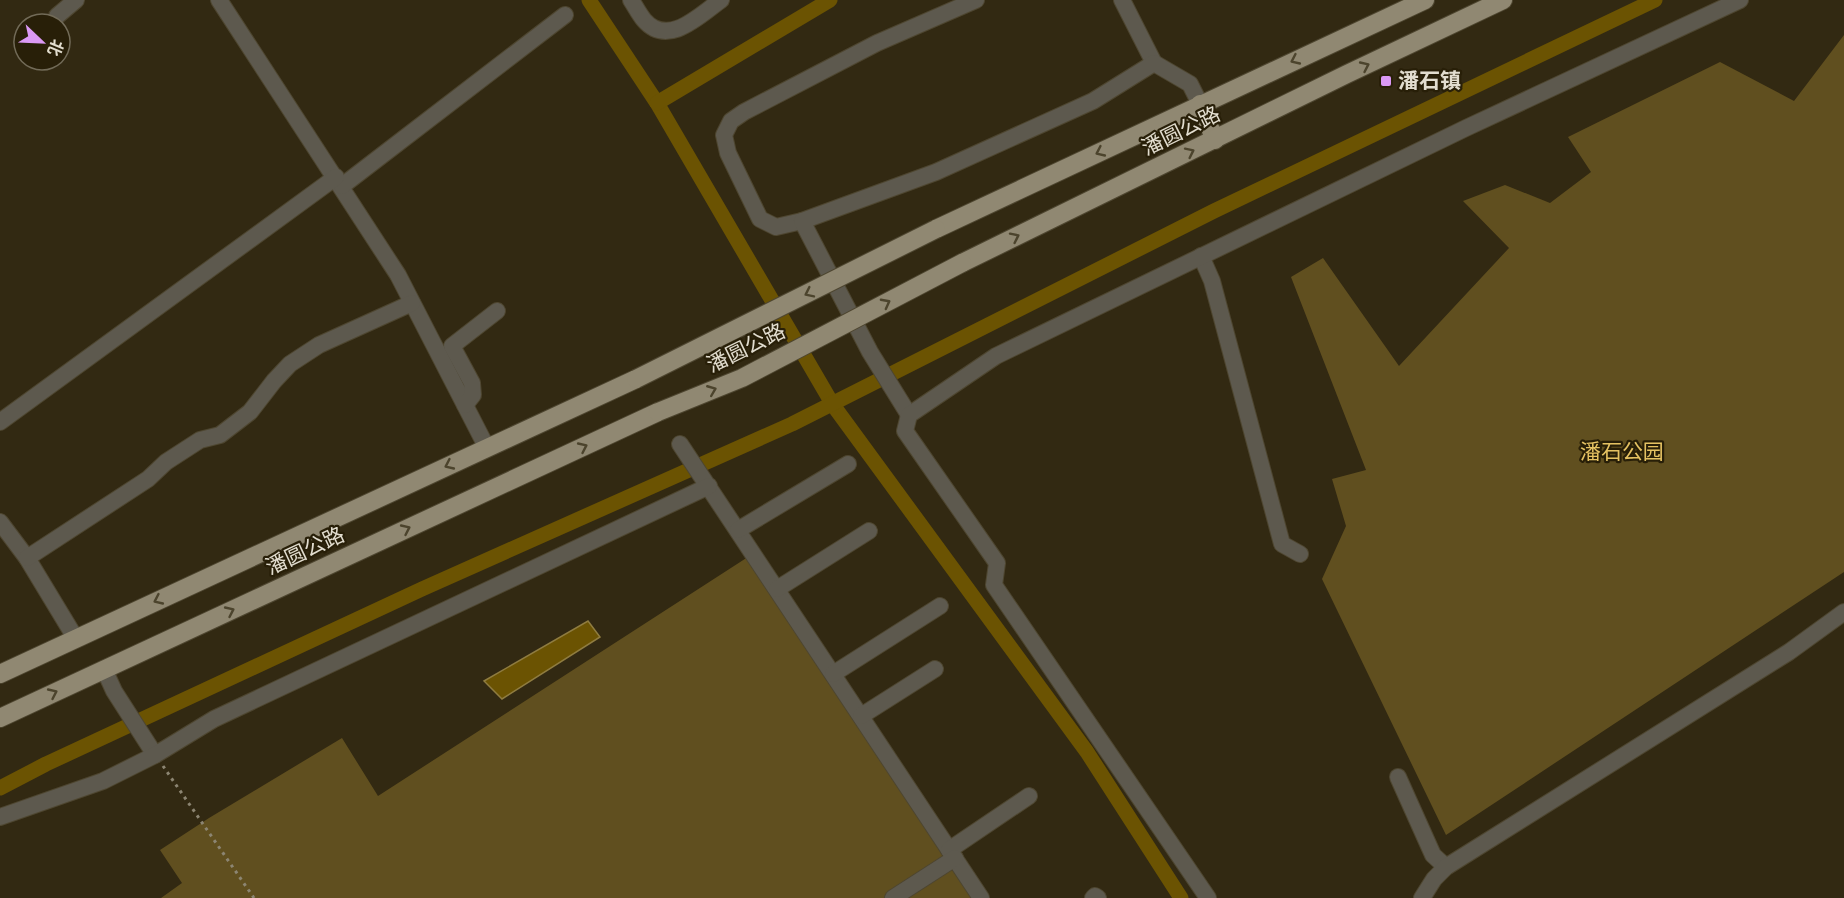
<svg xmlns="http://www.w3.org/2000/svg" width="1844" height="898" viewBox="0 0 1844 898" font-family="'Alegreya Sans','Noto Sans SC',sans-serif">
<style>
.green{fill:#604f1f}
.water{fill:#6b5302;stroke:#8f7c40;stroke-width:1.5}
.lines{fill:none;stroke-linecap:round;stroke-linejoin:round}
.canal{stroke:#6b5302;stroke-width:15}
.minor-casing{stroke:#4e4630;stroke-width:18}
.major-casing{stroke:#4e4630;stroke-width:20}
.path{stroke:#8c8572;stroke-width:3;stroke-dasharray:3 4.5;stroke-linecap:butt}
.minor{stroke:#5d594e;stroke-width:16}
.major{stroke:#908872;stroke-width:18}
.major-bridge-casing{stroke:#4e4630;stroke-width:20;stroke-linecap:butt}
.major-bridge{stroke:#908872;stroke-width:18}
.oneway{stroke:#4c442d}
.poi-dot{fill:#db99f5;stroke:#281f08;stroke-width:2}
.labels{text-anchor:middle;stroke-width:4.5;stroke-linejoin:round;paint-order:stroke}
.poi-label{font-size:21px;font-weight:bold;fill:#e2ddcf;stroke:#281f08;text-anchor:start}
.street-label{font-size:21px;fill:#e2ddcf;stroke:#281f08}
.park-label{font-size:21px;fill:#e5c262;stroke:#281f08}
</style>
<rect width="100%" height="100%" fill="#322912"/>
<g class="green">
<path d="M 1844,35 L 1844,572 L 1446,835 L 1322,579 L 1346,526 L 1332,479 L 1366,470 L 1291,277 L 1323,258 L 1399,366 L 1509,248 L 1463,201 L 1505,185 L 1550,203 L 1591,172 L 1568,137 L 1720,62 L 1794,101 Z"/>
<path d="M 751,555 L 979,898 L 161,898 L 182,883 L 160,850 L 209,818 L 342,738 L 378,796 Z"/>
</g>
<path class="water" d="M 588,621 L 600,637 L 502,699 L 484,681 Z"/>
<g class="lines">
<g class="canal">
<path d="M 589,0 L 657,103 L 833,405 L 1087,752 L 1181,898"/>
<path d="M 657,103 L 830,0"/>
<path d="M 0,788 L 46,764 L 422,589 L 792,424 L 1214,211 L 1655,0"/>
</g>
<defs>
<g id="minor">
<path d="M 219,0 L 398,275 L 487,448"/>
<path d="M 631,0 C 635,6 639,14 644,20 C 668,48 700,15 721,0"/>
<path d="M 1122,0 L 1154,63"/>
<path d="M 57,16 L 76,0"/>
<path d="M 342,186 L 565,15"/>
<path d="M 802,221 L 776,227 L 760,219 L 728,153 L 724,135 L 731,121 L 744,112 L 877,43 L 976,0"/>
<path d="M 1201,256 L 1212,281 L 1282,544 L 1300,554"/>
<path d="M 465,405 L 473,395 L 472,383 L 452,346 L 497,311"/>
<path d="M 909,415 L 870,352 L 802,221 L 936,172 L 1093,101 L 1154,63 L 1190,84 L 1200,104"/>
<path d="M 0,422 L 336,177"/>
<path d="M 680,444 L 981,898"/>
<path d="M 0,522 L 27,558 L 76,639"/>
<path d="M 738,530 L 848,464"/>
<path d="M 27,558 L 148,479 L 166,462 L 200,440 L 220,435 L 250,412 L 274,381 L 290,364 L 319,345 L 412,303"/>
<path d="M 777,589 L 869,531"/>
<path d="M 104,669 L 114,691 L 155,755"/>
<path d="M 833,674 L 940,606"/>
<path d="M 861,716 L 935,669"/>
<path d="M 1398,777 L 1433,855 L 1446,867"/>
<path d="M 0,817 L 103,781 L 155,755 L 214,719 L 709,486"/>
<path d="M 949,850 L 1029,796"/>
<path d="M 893,898 L 955,858"/>
<path d="M 1093,898 L 1095,896 L 1098,898"/>
<path d="M 1208,898 L 994,585 L 997,563 L 905,431 L 909,415 L 996,356 L 1466,128 L 1740,0"/>
<path d="M 1422,898 L 1434,879 L 1446,867 L 1789,652 L 1844,612"/>
</g>
<g id="major">
<path d="M 1200,104 L 1215,140"/>
<path d="M 936,229 L 1425,0"/>
<path d="M 962,263 L 1347,74 L 1503,0"/>
<path d="M 0,674 L 636,379"/>
<path d="M 0,718 L 658,412"/>
</g>
</defs>
<use href="#minor" class="minor-casing"/>
<use href="#major" class="major-casing"/>
<path class="path" d="M 163,766 L 254,898"/>
<use href="#minor" class="minor"/>
<use href="#major" class="major"/>
<defs>
<g id="major-bridge">
<path d="M 636,379 L 936,229"/>
<path d="M 658,412 L 742,378 L 962,263"/>
</g>
</defs>
<use href="#major-bridge" class="major-bridge-casing"/>
<use href="#major-bridge" class="major-bridge"/>
</g>
<defs><path id="oneway-chevron" d="M-2-3.5L2.5 0L-2 3.5" fill="none" stroke-width="1.6" stroke-linecap="round" stroke-linejoin="round" transform="scale(1.5)"/></defs>
<g class="oneway">
<use href="#oneway-chevron" transform="translate(1295 60) rotate(155)"/>
<use href="#oneway-chevron" transform="translate(1365 66) rotate(-25)"/>
<use href="#oneway-chevron" transform="translate(1100 152) rotate(155)"/>
<use href="#oneway-chevron" transform="translate(1190 152) rotate(-26)"/>
<use href="#oneway-chevron" transform="translate(1015 237) rotate(-26)"/>
<use href="#oneway-chevron" transform="translate(809 293) rotate(154)"/>
<use href="#oneway-chevron" transform="translate(886 303) rotate(-28)"/>
<use href="#oneway-chevron" transform="translate(712 390) rotate(-22)"/>
<use href="#oneway-chevron" transform="translate(583 447) rotate(-25)"/>
<use href="#oneway-chevron" transform="translate(449 465) rotate(155)"/>
<use href="#oneway-chevron" transform="translate(406 529) rotate(-25)"/>
<use href="#oneway-chevron" transform="translate(158 600) rotate(155)"/>
<use href="#oneway-chevron" transform="translate(230 611) rotate(-25)"/>
<use href="#oneway-chevron" transform="translate(53 693) rotate(-25)"/>
</g>
<rect class="poi-dot" x="1380" y="75" width="12" height="12" rx="3"/>
<g class="labels">
<g class="poi-label">
<text x="1398" y="88">潘石镇</text>
</g>
<g class="street-label">
<text transform="translate(1181 131) rotate(-26)" y="7">潘圆公路</text>
<text transform="translate(746 348) rotate(-26)" y="7">潘圆公路</text>
<text transform="translate(305 551) rotate(-25)" y="7">潘圆公路</text>
</g>
<g class="park-label">
<text x="1622" y="459">潘石公园</text>
</g>
</g>
<g transform="translate(42 42) rotate(113)"><circle r="28" fill="#281f08" stroke="#726b58" stroke-width="1.5"/>
<path d="M0-4.5L10 22L0 15L-10 22Z" fill="#db99f5"/>
<text y="-9" font-size="16" font-weight="bold" text-anchor="middle" fill="#e2ddcf">北</text>
</g>
</svg>
